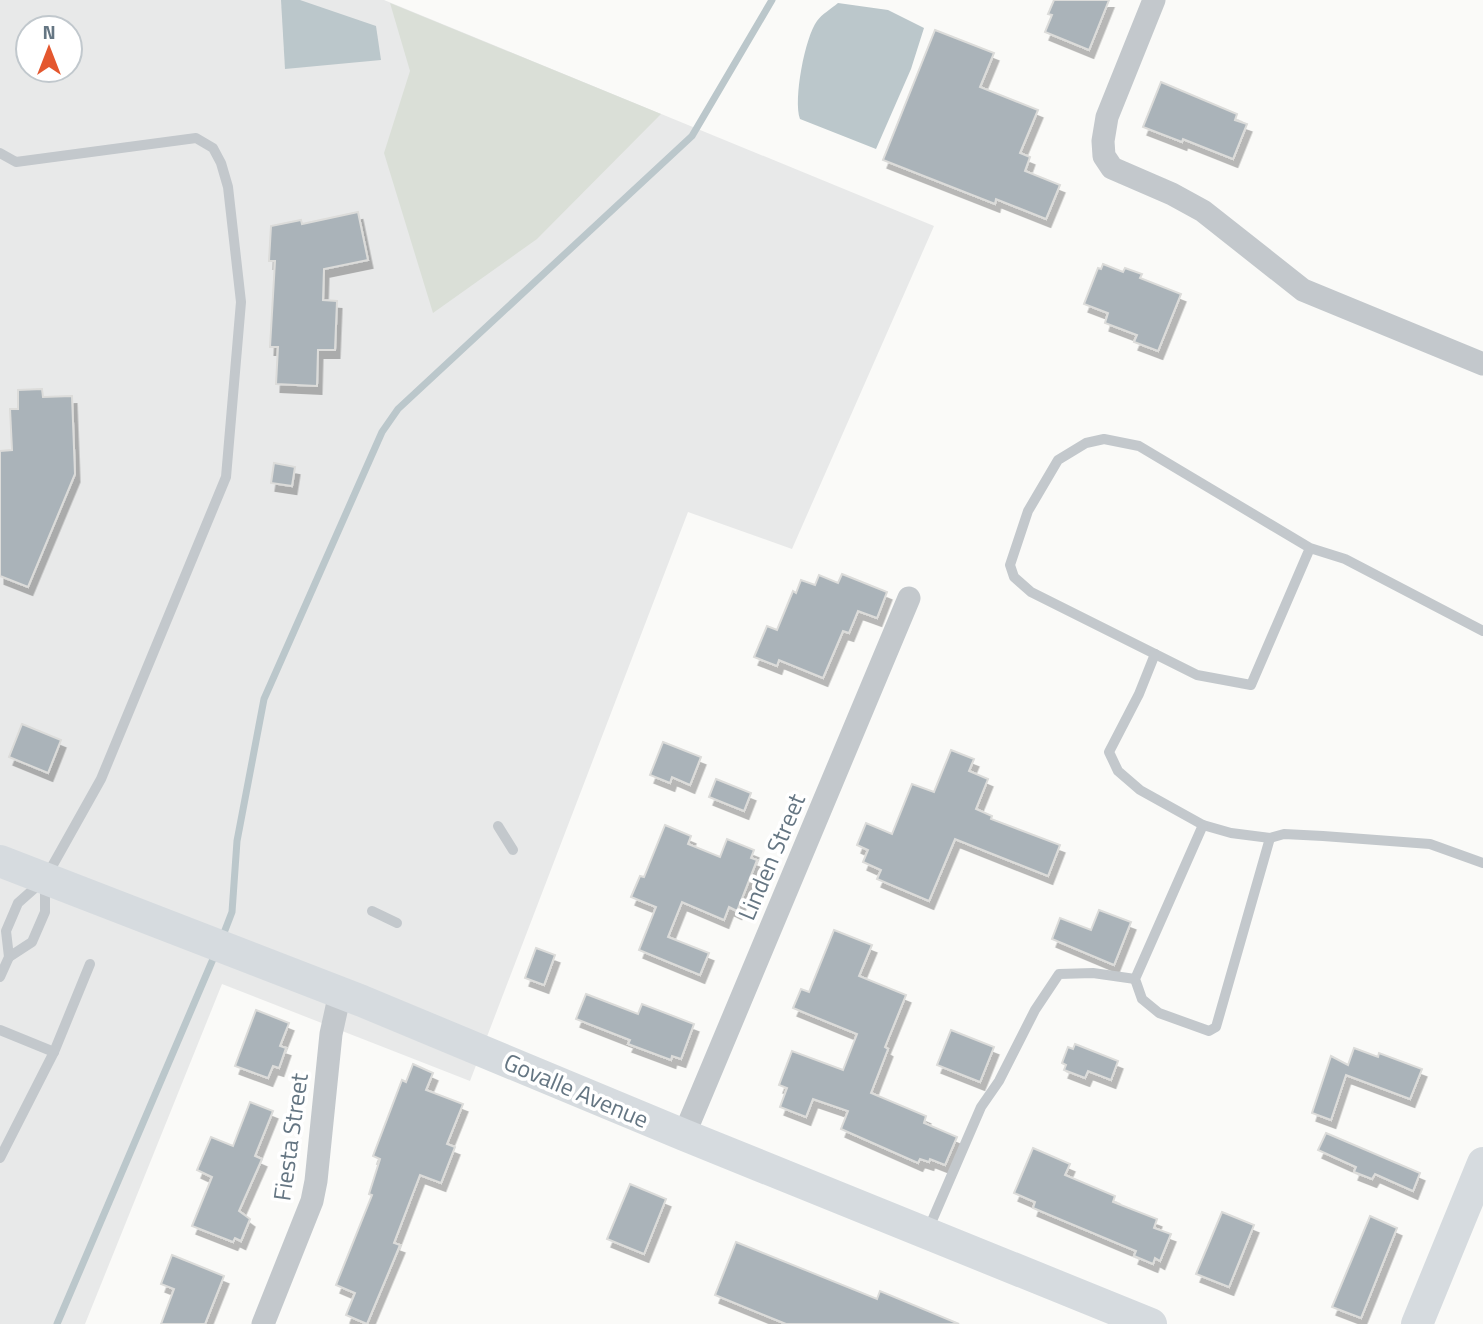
<svg xmlns="http://www.w3.org/2000/svg" width="1483" height="1324" viewBox="0 0 1483 1324" font-family="'Titillium Web',sans-serif">
<style>
.built{fill:#e8e9e9;fill-rule:evenodd}
.green{fill:#dadfd7}
.water{fill:#bbc7cb}
.lines{fill:none;stroke-linecap:round;stroke-linejoin:round}
.stream{stroke:#bbc7cb;stroke-width:7}
.building{fill:#aab3b9;stroke:#dcdcda;stroke-width:2;filter:url(#shadow)}
.lane{stroke:#c3c8cc;stroke-width:10}
.street{stroke:#c3c8cc;stroke-width:23}
.secondary{stroke:#d6dbdf;stroke-width:32}
.labels{text-anchor:middle;stroke-width:7;stroke-linejoin:round;paint-order:stroke}
.street-label{font-size:24px;fill:#657683;stroke:#fff}
</style>
<defs>
<filter id="shadow"><feDropShadow dx="4.5" dy="8" stdDeviation="0" flood-color="#0004"/></filter>
</defs>
<rect width="100%" height="100%" fill="#fafaf8"/>
<path class="built" d="M 0,0 L 384,0 L 934,226 L 792,549 L 688,512 L 470,1081 L 222,984 L 85,1324 L 0,1324 ZM 28,28 L 70,28 L 70,70 L 28,70 Z"/>
<path class="green" d="M 390,3 L 661,114 L 537,239 L 433,313 L 384,153 L 410,71 Z"/>
<g class="water">
<path d="M 281,0 L 300,0 L 376,26 L 381,60 L 285,69 Z"/>
<path d="M 838,3 L 888,10 L 924,28 L 911,69 L 876,149 L 800,119 C 793,100 805,37 817,21 C 822,14 831,9 838,3 Z"/>
</g>
<g class="lines">
<g class="stream">
<path d="M 222,938 L 232,912 L 237,841 L 264,699 L 382,432 L 398,409 L 692,136 L 772,0"/>
<path d="M 57,1324 L 216,952"/>
</g>
</g>
<g class="building">
<path d="M 1054,0 L 1109,0 L 1089,50 L 1045,32 L 1052,15 L 1048,14 Z"/>
<path d="M 935,30 L 994,53 L 980,87 L 1038,110 L 1020,153 L 1030,157 L 1025,171 L 1060,185 L 1046,219 L 996,199 L 995,204 L 883,160 Z"/>
<path d="M 1161,82 L 1237,114 L 1235,120 L 1247,124 L 1233,159 L 1183,139 L 1182,142 L 1143,127 Z"/>
<path d="M 358,212 L 368,260 L 324,269 L 323,300 L 337,301 L 335,350 L 318,350 L 317,386 L 276,384 L 278,347 L 270,347 L 275,261 L 269,261 L 271,226 L 301,220 L 302,224 Z"/>
<path d="M 1103,264 L 1123,272 L 1125,268 L 1142,274 L 1140,278 L 1181,294 L 1158,351 L 1134,342 L 1137,335 L 1105,323 L 1108,313 L 1084,304 L 1098,268 L 1101,269 Z"/>
<path d="M 42,389 L 43,397 L 72,396 L 75,474 L 28,587 L 0,576 L 0,451 L 12,450 L 10,409 L 18,409 L 18,390 Z"/>
<path d="M 274,463 L 295,467 L 292,486 L 271,483 Z"/>
<path d="M 842,574 L 887,592 L 877,618 L 858,611 L 849,633 L 843,631 L 823,678 L 779,660 L 777,666 L 754,657 L 767,626 L 777,630 L 793,591 L 796,593 L 801,580 L 815,585 L 819,575 L 838,583 Z"/>
<path d="M 22,724 L 61,740 L 48,773 L 9,757 Z"/>
<path d="M 663,742 L 701,757 L 690,785 L 672,777 L 670,783 L 650,775 Z"/>
<path d="M 951,750 L 974,759 L 969,771 L 988,779 L 976,809 L 992,816 L 991,819 L 1060,845 L 1048,876 L 955,839 L 929,901 L 877,879 L 881,870 L 863,862 L 868,850 L 857,845 L 866,823 L 892,834 L 912,784 L 934,792 Z"/>
<path d="M 716,779 L 751,793 L 744,811 L 709,797 Z"/>
<path d="M 665,825 L 691,836 L 688,844 L 720,857 L 727,839 L 754,850 L 751,858 L 757,860 L 737,911 L 729,907 L 724,920 L 682,902 L 668,937 L 709,953 L 700,975 L 639,950 L 656,907 L 631,897 L 640,876 L 644,877 Z"/>
<path d="M 1099,910 L 1131,922 L 1114,965 L 1052,939 L 1060,918 L 1091,930 Z"/>
<path d="M 834,930 L 872,945 L 859,976 L 906,995 L 885,1047 L 888,1049 L 871,1093 L 926,1116 L 924,1123 L 957,1137 L 945,1165 L 930,1159 L 929,1162 L 920,1159 L 918,1163 L 841,1129 L 848,1111 L 813,1099 L 806,1117 L 780,1107 L 787,1088 L 779,1085 L 792,1051 L 843,1070 L 857,1034 L 793,1008 L 801,989 L 809,992 Z"/>
<path d="M 536,948 L 555,955 L 544,985 L 525,978 Z"/>
<path d="M 586,994 L 638,1014 L 642,1004 L 694,1024 L 681,1059 L 672,1056 L 671,1060 L 628,1044 L 630,1040 L 576,1019 Z"/>
<path d="M 256,1010 L 289,1023 L 280,1046 L 286,1048 L 279,1068 L 273,1066 L 268,1078 L 235,1066 Z"/>
<path d="M 951,1030 L 994,1047 L 980,1082 L 937,1065 Z"/>
<path d="M 1075,1044 L 1118,1061 L 1111,1080 L 1088,1071 L 1085,1078 L 1064,1070 L 1066,1065 L 1062,1063 L 1068,1047 L 1073,1049 Z"/>
<path d="M 1354,1048 L 1378,1057 L 1379,1053 L 1422,1069 L 1410,1099 L 1346,1075 L 1331,1120 L 1312,1113 L 1331,1056 L 1348,1065 Z"/>
<path d="M 413,1064 L 433,1073 L 426,1090 L 463,1104 L 447,1144 L 455,1147 L 441,1183 L 420,1175 L 394,1243 L 400,1245 L 367,1324 L 346,1315 L 355,1293 L 336,1285 L 372,1195 L 369,1194 L 380,1159 L 373,1156 L 402,1080 L 406,1082 Z"/>
<path d="M 250,1102 L 273,1111 L 255,1156 L 262,1159 L 239,1211 L 250,1219 L 241,1241 L 235,1238 L 233,1242 L 192,1226 L 212,1177 L 197,1170 L 211,1137 L 233,1146 Z"/>
<path d="M 1326,1133 L 1420,1173 L 1413,1191 L 1375,1174 L 1372,1179 L 1354,1172 L 1356,1167 L 1318,1150 Z"/>
<path d="M 1033,1148 L 1070,1164 L 1065,1175 L 1115,1196 L 1113,1202 L 1157,1219 L 1154,1228 L 1171,1234 L 1160,1261 L 1155,1258 L 1153,1264 L 1134,1256 L 1136,1251 L 1033,1208 L 1035,1202 L 1014,1193 Z"/>
<path d="M 630,1184 L 666,1199 L 644,1254 L 607,1239 Z"/>
<path d="M 1222,1212 L 1254,1225 L 1229,1287 L 1196,1274 Z"/>
<path d="M 1370,1216 L 1397,1228 L 1361,1318 L 1332,1307 Z"/>
<path d="M 736,1242 L 877,1299 L 880,1291 L 959,1324 L 786,1324 L 715,1295 Z"/>
<path d="M 172,1255 L 224,1276 L 205,1324 L 161,1324 L 174,1289 L 161,1284 Z"/>
</g>
<g class="lines">
<g class="lane">
<path d="M 0,153 L 16,162 L 196,138 L 213,148 L 221,163 L 228,187 L 241,302 L 226,477 L 101,779 L 45,879 L 18,903 L 6,931 L 9,957 L 0,977"/>
<path d="M 1310,548 L 1251,685 L 1197,675 L 1031,592 L 1014,577 L 1010,565 L 1028,511 L 1058,460 L 1086,443 L 1104,439 L 1139,446 L 1310,548 L 1345,559 L 1483,631"/>
<path d="M 1155,654 L 1139,694 L 1109,752 L 1118,771 L 1140,790 L 1203,825 L 1231,833 L 1270,838 L 1284,834 L 1323,836 L 1430,844 L 1483,863"/>
<path d="M 1203,825 L 1135,979 L 1142,999 L 1159,1013 L 1209,1031 L 1216,1027 L 1270,838"/>
<path d="M 498,826 L 513,850"/>
<path d="M 372,911 L 397,923"/>
<path d="M 9,957 L 32,942 L 45,912 L 45,884"/>
<path d="M 0,1030 L 54,1052"/>
<path d="M 0,1158 L 54,1052 L 90,964"/>
<path d="M 928,1230 L 981,1107 L 999,1081 L 1035,1010 L 1059,974 L 1093,973 L 1135,979"/>
</g>
<g class="street">
<path d="M 1154,0 L 1107,117 L 1103,141 L 1104,156 L 1112,168 L 1172,194 L 1203,211 L 1303,290 L 1483,364"/>
<path d="M 684,1135 L 909,598"/>
<path d="M 263,1324 L 312,1201 L 316,1181 L 331,1034 L 340,993"/>
</g>
<g class="secondary">
<path d="M 0,861 L 362,1001 L 684,1135 L 1151,1324"/>
<path d="M 1417,1324 L 1483,1163"/>
</g>
</g>
<g class="labels">
<g class="street-label">
<text transform="translate(772 857) rotate(-67)" y="8">Linden Street</text>
<text transform="translate(576 1091) rotate(23)" y="8">Govalle Avenue</text>
<text transform="translate(291 1137) rotate(-82)" y="8">Fiesta Street</text>
</g>
</g>
<g transform="translate(49 49)"><circle r="33" fill="#ffffff" stroke="#c1c8cd" stroke-width="2"/>
<path d="M0-5L12 26L0 18L-12 26Z" fill="#e4572e"/>
<text y="-10" font-size="19" font-weight="bold" text-anchor="middle" fill="#657683">N</text>
</g>
</svg>
